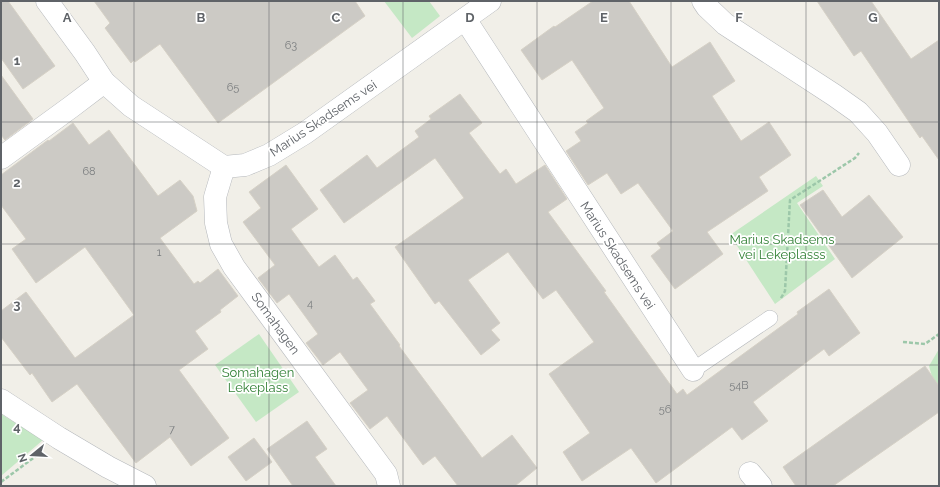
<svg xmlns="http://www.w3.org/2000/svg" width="940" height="487" viewBox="0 0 940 487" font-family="Raleway,sans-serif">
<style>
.green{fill:#c5e8c5}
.building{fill:#cccac5;stroke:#d6d1c6}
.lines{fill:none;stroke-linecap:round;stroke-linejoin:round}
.lane-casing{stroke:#b5b8bc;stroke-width:16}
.street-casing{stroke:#b5b8bc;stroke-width:23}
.path{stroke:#9cc7a9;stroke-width:2.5;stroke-dasharray:4 2;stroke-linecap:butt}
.lane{stroke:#fff;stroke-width:15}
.street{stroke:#fff;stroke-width:22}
.grid{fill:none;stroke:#5f6368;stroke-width:1;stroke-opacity:0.55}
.labels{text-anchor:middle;stroke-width:3.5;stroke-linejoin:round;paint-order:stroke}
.number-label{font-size:11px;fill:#7a7d7f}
.street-label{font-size:13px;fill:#5f6368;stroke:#fff}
.park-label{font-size:13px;fill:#348238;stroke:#fff}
.grid-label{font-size:13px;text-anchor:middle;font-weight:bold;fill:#5f6368;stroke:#fff;stroke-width:3.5;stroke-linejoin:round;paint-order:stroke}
</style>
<rect width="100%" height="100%" fill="#f1efe8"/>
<g class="green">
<path d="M 384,1 L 429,1 L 440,16 L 412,38 Z"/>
<path d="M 816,176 L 823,186 L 797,203 L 835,259 L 775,304 L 730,235 Z"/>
<path d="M 259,334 L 299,392 L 256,422 L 215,365 Z"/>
<path d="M 939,349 L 939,391 L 935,387 L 929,366 Z"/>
<path d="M 1,414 L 43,440 L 1,476 Z"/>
</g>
<g class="building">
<path d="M 1,1 L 8,1 L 55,66 L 23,89 L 1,58 Z"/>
<path d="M 94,1 L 355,1 L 365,16 L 218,123 L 160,44 L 135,62 L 134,60 L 131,63 L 105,28 L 110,23 Z"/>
<path d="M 593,1 L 629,1 L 672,67 L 710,42 L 735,81 L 712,96 L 741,141 L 769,122 L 791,155 L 759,177 L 768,191 L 707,232 L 723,254 L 675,289 L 651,256 L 661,248 L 657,243 L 673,231 L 638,183 L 621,194 L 607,173 L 588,185 L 566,151 L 581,141 L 575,132 L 588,123 L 586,121 L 604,108 L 572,60 L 542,80 L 521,50 L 554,26 L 555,27 Z"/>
<path d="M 817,1 L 871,1 L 911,59 L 939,40 L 939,160 L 922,136 L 920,138 L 861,51 L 854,56 Z"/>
<path d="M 1,75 L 33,119 L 5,140 L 1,135 Z"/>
<path d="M 460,94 L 482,123 L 469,133 L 500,174 L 506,169 L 516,184 L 545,165 L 567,199 L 548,212 L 606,291 L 604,292 L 677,394 L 683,389 L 687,395 L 798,314 L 797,312 L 829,289 L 860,333 L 829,356 L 824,349 L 753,402 L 768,421 L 742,440 L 732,427 L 656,483 L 631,448 L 582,481 L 563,452 L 590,433 L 549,374 L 594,342 L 556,290 L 543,299 L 508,252 L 468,280 L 500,323 L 491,330 L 500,340 L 481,355 L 439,301 L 435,304 L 395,247 L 464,198 L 435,158 L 344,223 L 320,190 L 367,155 L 377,168 L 419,137 L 415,131 L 431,119 L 429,116 Z"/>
<path d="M 73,123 L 89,145 L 109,130 L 158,196 L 180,180 L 193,196 L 197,211 L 160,238 L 194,284 L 198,281 L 200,283 L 218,269 L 238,296 L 220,310 L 221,312 L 195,331 L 208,349 L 179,370 L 229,438 L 191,466 L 170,437 L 136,463 L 77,384 L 52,402 L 32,373 L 30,375 L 1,337 L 1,311 L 26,292 L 75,358 L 134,315 L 85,247 L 36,283 L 12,249 L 26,239 L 1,205 L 1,175 L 48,140 L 49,141 Z"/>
<path d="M 286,165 L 318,209 L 291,229 L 319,267 L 335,255 L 353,280 L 357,277 L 375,301 L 370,304 L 400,345 L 399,346 L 446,409 L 482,458 L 512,435 L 537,468 L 515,486 L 458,486 L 435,456 L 423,465 L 387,416 L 370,429 L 350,403 L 368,390 L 340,352 L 323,365 L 306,343 L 318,334 L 289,294 L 277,303 L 258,278 L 275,265 L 243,222 L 261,208 L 249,192 Z"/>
<path d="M 823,190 L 842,217 L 869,195 L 903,237 L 852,278 L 800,205 Z"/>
<path d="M 925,366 L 939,386 L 939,412 L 833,486 L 796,486 L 783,467 Z"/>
<path d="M 307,421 L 327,449 L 315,457 L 336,486 L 293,486 L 267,449 Z"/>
<path d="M 254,438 L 272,462 L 246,481 L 228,457 Z"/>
</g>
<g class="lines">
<defs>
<path id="lane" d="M 693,370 L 770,318"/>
<g id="street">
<path d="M 47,1 L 85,53 L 104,82"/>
<path d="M 703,1 L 707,7 L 725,24 L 834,95 L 858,112 L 877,133 L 899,165"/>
<path d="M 465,19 L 693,370"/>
<path d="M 1,158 L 71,107 L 104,82 L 131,106 L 224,167 L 245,165 L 269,155 L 305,133 L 490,1"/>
<path d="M 224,167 L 215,197 L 216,223 L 221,244 L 234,267 L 386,474 L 389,486"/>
<path d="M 1,400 L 59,438 L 108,467 L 145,486"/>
<path d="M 750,473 L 761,486"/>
</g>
</defs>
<use href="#lane" class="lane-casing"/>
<use href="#street" class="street-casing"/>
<g class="path">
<path d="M 781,298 L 785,291 L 790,200 L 855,158 L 859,153"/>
<path d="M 903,342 L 925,344 L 939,334"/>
<path d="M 1,482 L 36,456"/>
</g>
<use href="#lane" class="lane"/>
<use href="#street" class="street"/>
</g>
<path class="grid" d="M 134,1 L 134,486M 269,1 L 269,486M 403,1 L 403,486M 537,1 L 537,486M 671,1 L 671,486M 806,1 L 806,486M 1,122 L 939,122M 1,244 L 939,244M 1,365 L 939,365"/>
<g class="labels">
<g class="number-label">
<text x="291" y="49">63</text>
<text x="233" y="91">65</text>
<text x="89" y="175">68</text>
<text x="159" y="256">1</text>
<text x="310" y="307">4</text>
<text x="739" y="389">54B</text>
<text x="665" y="413">56</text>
<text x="172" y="433">7</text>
</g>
<g class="street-label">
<text transform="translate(323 118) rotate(-34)" y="5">Marius Skadsems vei</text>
<text transform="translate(618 255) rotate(57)" y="5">Marius Skadsems vei</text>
<text transform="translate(276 323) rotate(54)" y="5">Somahagen</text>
</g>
<g class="park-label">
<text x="782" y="244">Marius Skadsems<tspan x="782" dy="15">vei Lekeplasss</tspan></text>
<text x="258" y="377">Somahagen<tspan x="258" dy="15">Lekeplass</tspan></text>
</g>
</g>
<g class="grid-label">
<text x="67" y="22">A</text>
<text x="201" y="22">B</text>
<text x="336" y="22">C</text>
<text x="470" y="22">D</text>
<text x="604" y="22">E</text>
<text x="739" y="22">F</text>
<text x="873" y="22">G</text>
<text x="17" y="65">1</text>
<text x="17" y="187">2</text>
<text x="17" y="309">3</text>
<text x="17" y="431">4</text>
</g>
<rect width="940" height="487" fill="none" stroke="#5f6368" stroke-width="4"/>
<g transform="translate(32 455) rotate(252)" stroke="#ffffff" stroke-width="3" paint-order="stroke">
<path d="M0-3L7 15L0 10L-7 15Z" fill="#5f6368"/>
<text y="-6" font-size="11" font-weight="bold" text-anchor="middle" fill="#5f6368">N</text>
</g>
</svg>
